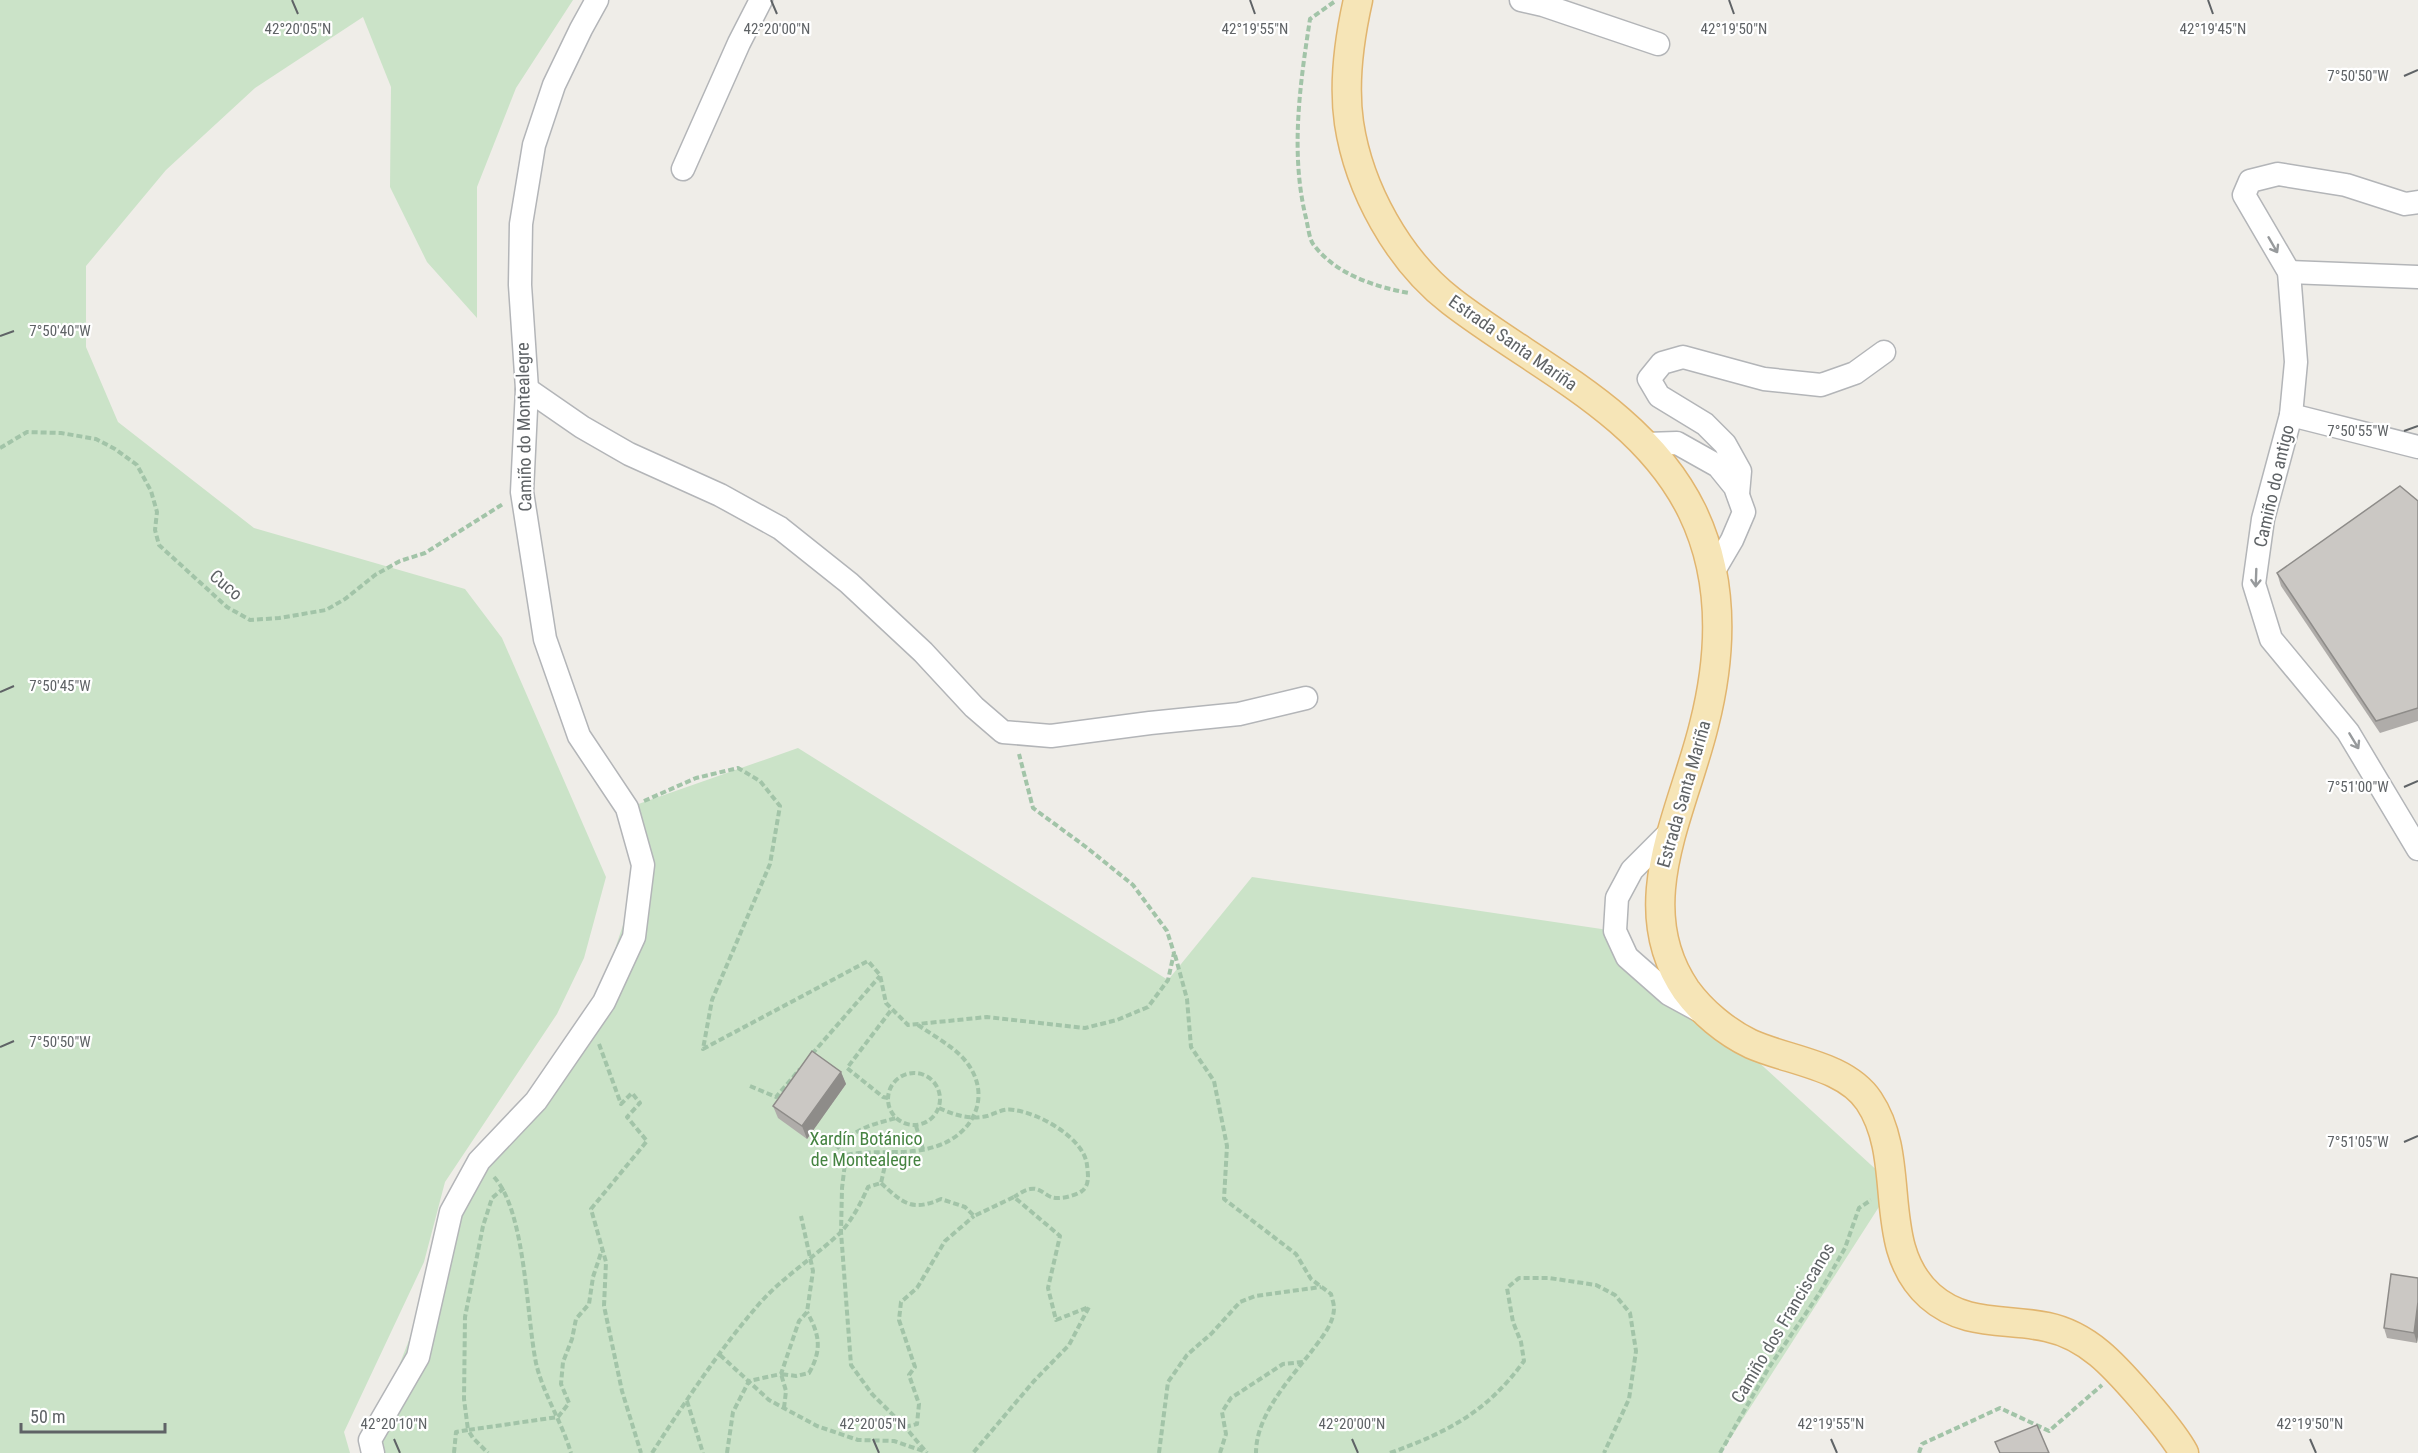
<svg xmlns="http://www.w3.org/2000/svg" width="2418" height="1453" viewBox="0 0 2418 1453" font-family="'Roboto Condensed',sans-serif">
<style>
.green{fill:#cbe3c8}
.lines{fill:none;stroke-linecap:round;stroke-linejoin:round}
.minor-casing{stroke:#b3b5b8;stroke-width:25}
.major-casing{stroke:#e1b56f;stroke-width:31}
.path{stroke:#a2c4a8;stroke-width:4;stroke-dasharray:6 3;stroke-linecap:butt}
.minor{stroke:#fff;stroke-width:22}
.major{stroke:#f6e5b7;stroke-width:28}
.wall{fill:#afaca9}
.shaded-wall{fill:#8e8c89}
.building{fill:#cbc8c4;stroke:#8e8c89;stroke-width:1.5}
.oneway{stroke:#979a9c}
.ticks{fill:none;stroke:#5f6366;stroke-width:2}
.labels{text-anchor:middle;stroke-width:4.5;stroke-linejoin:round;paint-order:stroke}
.street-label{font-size:18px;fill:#5f6366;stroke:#fff}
.park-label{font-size:18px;fill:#458341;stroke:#fff}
.ticks-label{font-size:15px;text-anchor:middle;fill:#5f6366;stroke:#fff;stroke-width:4.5;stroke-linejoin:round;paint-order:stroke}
</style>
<rect width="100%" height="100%" fill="#efede8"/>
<g class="green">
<path d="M 0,0 L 573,0 L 516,88 L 477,187 L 477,318 L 427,262 L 390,187 L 391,87 L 363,17 L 255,88 L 166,170 L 86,266 L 86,347 L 118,422 L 254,528 L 465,589 L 502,638 L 606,877 L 584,958 L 557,1014 L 445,1182 L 424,1262 L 344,1432 L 350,1453 L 0,1453 Z"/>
<path d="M 798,748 L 1168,980 L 1252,877 L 1615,931 L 1893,1185 L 1721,1453 L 375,1453 L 370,1440 L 479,1161 L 591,1021 L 643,865 L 627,808 Z"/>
</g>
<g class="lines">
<defs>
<g id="minor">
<path d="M 1521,0 L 1543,5 L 1658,44"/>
<path d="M 683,169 L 739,43 L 761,0"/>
<path d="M 2418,202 L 2405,204 L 2346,185 L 2278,174 L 2250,181 L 2244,195 L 2289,272 L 2296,362 L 2291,415 L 2263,519 L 2254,584 L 2271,639 L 2348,732 L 2418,849"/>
<path d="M 2289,272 L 2418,277"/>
<path d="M 527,389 L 582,427 L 629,454 L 720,495 L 780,528 L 849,583 L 923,652 L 974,707 L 1003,732 L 1051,736 L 1150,723 L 1239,714 L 1306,698"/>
<path d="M 2291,415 L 2418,447"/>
<path d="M 1646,444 L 1677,443 L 1718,466 L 1735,487 L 1744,512 L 1732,540 L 1712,574"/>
<path d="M 1738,494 L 1740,471 L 1725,444 L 1705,424 L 1659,396 L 1649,379 L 1662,363 L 1683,357 L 1764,379 L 1821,385 L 1855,373 L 1884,352"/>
<path d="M 1671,831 L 1632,870 L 1617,898 L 1615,931 L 1627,957 L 1669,994 L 1700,1011"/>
<path d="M 373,1453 L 370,1440 L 418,1357 L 451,1212 L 479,1161 L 536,1101 L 604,1002 L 634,937 L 643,865 L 627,808 L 579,736 L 545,639 L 522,492 L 527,389 L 520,285 L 521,224 L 534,145 L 554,85 L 581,29 L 597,0"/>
</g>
<path id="major" d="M 1358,0 C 1349,40 1343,82 1349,123 C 1359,189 1398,260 1451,301 C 1535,366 1643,411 1692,511 C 1725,579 1722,654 1704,725 C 1683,812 1628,906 1686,990 C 1702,1012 1726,1032 1751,1044 C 1789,1061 1845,1065 1869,1101 C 1909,1161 1874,1246 1930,1296 C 1965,1327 2006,1318 2047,1327 C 2090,1336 2117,1369 2144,1400 C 2158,1417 2173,1433 2184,1453"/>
</defs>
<use href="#minor" class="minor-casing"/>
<use href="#major" class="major-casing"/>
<g class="path">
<path d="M 1334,2 L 1310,19 C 1300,84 1290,153 1306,218 C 1308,226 1309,238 1313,244 C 1335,274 1375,287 1409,293"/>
<path d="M 0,448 L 27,432 L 61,433 L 96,439 L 115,449 L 137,465 L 151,491 L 157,512 L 155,530 L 159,545 L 227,607 L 250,620 L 279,618 L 326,610 L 345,599 L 375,575 L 400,561 L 425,553 L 503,504"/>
<path d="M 644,801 L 696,778 L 738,768 L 760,781 L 780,806 L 770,864 L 712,1000 L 703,1049 L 868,961 L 880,975 L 886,1003 L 908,1025 L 987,1017 L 1085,1028 L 1117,1020 L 1148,1007 L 1168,980 L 1174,953 L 1167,931 L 1133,885 L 1086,847 L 1033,808 L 1019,754"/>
<path d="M 1175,955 L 1187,999 L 1191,1047 L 1214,1081 L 1227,1146 L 1224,1199 L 1296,1254 L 1311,1279 L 1331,1294 C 1332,1298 1334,1304 1334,1308 C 1334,1324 1320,1340 1311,1352 C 1288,1381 1256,1416 1256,1453"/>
<path d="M 918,1025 C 931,1034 947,1043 959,1054 C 995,1088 978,1134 934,1147 C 906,1156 875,1149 846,1155 L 842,1188 L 841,1232 L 851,1365 L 872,1394 L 905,1427 L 927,1453"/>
<path d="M 599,1044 L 621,1104 L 632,1093 L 640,1103 L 627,1117 L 647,1141 L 591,1209 L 606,1262 L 604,1306 L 622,1391 L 641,1453"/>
<path d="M 812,1054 L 880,976"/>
<circle cx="914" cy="1099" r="26"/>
<path d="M 750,1086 L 776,1097 L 800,1069"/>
<path d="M 888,1098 L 883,1097 L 847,1068 L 892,1009"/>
<path d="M 939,1108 C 954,1115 970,1120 987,1116 C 997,1113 1003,1108 1014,1110 C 1039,1113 1084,1138 1087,1165 C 1088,1174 1090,1185 1082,1191 C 1075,1196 1059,1200 1051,1197 C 1044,1194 1039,1187 1030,1189 C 1024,1190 1019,1194 1014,1197"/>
<path d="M 916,1126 L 923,1149"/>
<path d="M 846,1155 L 837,1146 C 861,1127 867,1126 896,1118"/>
<path d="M 494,1177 C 526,1212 526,1314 536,1363 C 543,1394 562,1422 571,1453"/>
<path d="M 881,1183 C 903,1203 911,1212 941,1199 L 965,1207 L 974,1216 L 1014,1197 L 1060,1236 L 1048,1288 L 1056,1320 L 1089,1307 L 1069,1345 L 1034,1381 L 973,1453"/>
<path d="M 504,1188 L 492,1198 L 483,1226 L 465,1317 L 464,1399 L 468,1430 L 558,1417 L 569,1403 L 561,1384 L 563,1362 L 572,1339 L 576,1319 L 589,1304 L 593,1277 L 602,1250"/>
<path d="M 720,1355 L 769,1400 L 817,1426 L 858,1440 L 894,1441 L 926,1452"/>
<path d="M 687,1401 L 703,1453"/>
<path d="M 784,1408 L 786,1391 L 781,1374 L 796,1376 L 809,1373 C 822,1350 820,1335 807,1312"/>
<path d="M 905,1427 L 917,1424 L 919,1404 L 909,1375 L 915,1367 L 899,1320 L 901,1302 L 917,1288 L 945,1241 L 974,1216"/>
<path d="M 454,1453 L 456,1432 L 468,1430 L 473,1438 L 488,1453"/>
<path d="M 652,1453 C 685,1402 720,1349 759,1304 C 783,1277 813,1258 839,1234 C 851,1222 861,1203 868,1187 L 881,1183 L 888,1152"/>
<path d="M 727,1453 L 733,1412 L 749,1381 L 781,1374 L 799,1321 L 807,1312 L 813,1271 L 801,1216"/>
<path d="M 1159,1453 L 1168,1382 L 1187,1355 L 1212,1333 L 1240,1302 L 1255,1296 L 1321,1287"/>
<path d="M 1220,1453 L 1226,1434 L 1222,1412 L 1231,1398 L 1283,1364 L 1303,1362"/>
<path d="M 1390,1453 C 1448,1432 1487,1412 1524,1361 L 1521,1342 L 1513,1322 L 1507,1288 L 1519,1278 L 1549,1278 L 1596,1285 L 1615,1295 L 1630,1313 L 1636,1351 L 1629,1399 L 1604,1453"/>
<path d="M 1720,1453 L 1768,1369 L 1819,1294 L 1845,1248 L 1859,1208 L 1871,1200"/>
<path d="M 1919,1453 L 1922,1444 L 2000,1408 L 2049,1431 L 2102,1385"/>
</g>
<use href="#minor" class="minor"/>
<use href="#major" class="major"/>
</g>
<g class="wall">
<path d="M 2418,501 L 2418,721 L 2380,733 L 2281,586 L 2277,573 Z"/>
<path d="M 841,1072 L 846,1084 L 807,1139 L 778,1118 L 773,1106 Z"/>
<path d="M 2418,1278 L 2418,1336 L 2417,1343 L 2387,1338 L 2384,1328 Z"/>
</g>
<g class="shaded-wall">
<path d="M 841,1072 L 846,1084 L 807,1139 L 802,1126 Z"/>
<path d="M 2418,1302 L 2418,1336 L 2417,1343 L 2414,1333 Z"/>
</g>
<g class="building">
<path d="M 2400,486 L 2418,501 L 2418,708 L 2376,721 L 2277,573 Z"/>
<path d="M 812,1051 L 841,1072 L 802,1126 L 773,1106 Z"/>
<path d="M 2391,1274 L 2418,1278 L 2418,1302 L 2414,1333 L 2384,1328 Z"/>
<path d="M 2037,1425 L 2049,1453 L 2000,1453 L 1995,1442 Z"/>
</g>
<defs><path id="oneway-shaft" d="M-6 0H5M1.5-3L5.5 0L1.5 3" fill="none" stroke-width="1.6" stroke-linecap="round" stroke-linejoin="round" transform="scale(1.5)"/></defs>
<g class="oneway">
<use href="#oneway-shaft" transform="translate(2273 245) rotate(60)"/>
<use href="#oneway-shaft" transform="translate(2256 578) rotate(92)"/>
<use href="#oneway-shaft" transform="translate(2354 741) rotate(59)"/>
</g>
<path class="ticks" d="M 292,0 L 298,14M 771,0 L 777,14M 1250,0 L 1255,14M 1729,0 L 1734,14M 2208,0 L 2213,14M 2404,76 L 2418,70M 0,336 L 14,331M 2404,431 L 2418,426M 0,692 L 14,686M 2404,787 L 2418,781M 0,1047 L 14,1041M 2404,1142 L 2418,1136M 394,1439 L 400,1453M 873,1439 L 879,1453M 1352,1439 L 1358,1453M 1831,1439 L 1837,1453M 2310,1439 L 2316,1453"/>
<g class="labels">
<g class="street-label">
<text transform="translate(1513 343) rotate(35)" y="6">Estrada Santa Mariña</text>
<text transform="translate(524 427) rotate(-91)" y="6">Camiño do Montealegre</text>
<text transform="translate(2274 486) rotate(-77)" y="6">Camiño do antigo</text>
<text transform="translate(226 585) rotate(40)" y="6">Cuco</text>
<text transform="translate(1684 794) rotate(-74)" y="6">Estrada Santa Mariña</text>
<text transform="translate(1783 1323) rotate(-59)" y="6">Camiño dos Franciscanos</text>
</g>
<g class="park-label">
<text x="866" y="1145">Xardín Botánico<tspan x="866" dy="21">de Montealegre</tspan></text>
</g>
</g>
<g class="ticks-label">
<text x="298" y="34">42°20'05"N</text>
<text x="777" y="34">42°20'00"N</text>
<text x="1255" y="34">42°19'55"N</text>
<text x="1734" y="34">42°19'50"N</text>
<text x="2213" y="34">42°19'45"N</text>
<text x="2358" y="81">7°50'50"W</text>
<text x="60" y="336">7°50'40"W</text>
<text x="2358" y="436">7°50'55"W</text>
<text x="60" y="691">7°50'45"W</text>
<text x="2358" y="792">7°51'00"W</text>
<text x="60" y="1047">7°50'50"W</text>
<text x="2358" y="1147">7°51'05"W</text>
<text x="394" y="1429">42°20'10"N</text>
<text x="873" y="1429">42°20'05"N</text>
<text x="1352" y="1429">42°20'00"N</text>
<text x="1831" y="1429">42°19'55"N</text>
<text x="2310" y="1429">42°19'50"N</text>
</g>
<path d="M21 1423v9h144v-9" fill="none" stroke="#5f6366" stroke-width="3"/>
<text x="30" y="1423" font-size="18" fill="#5f6366" stroke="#ffffff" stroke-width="4.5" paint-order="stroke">50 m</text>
</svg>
